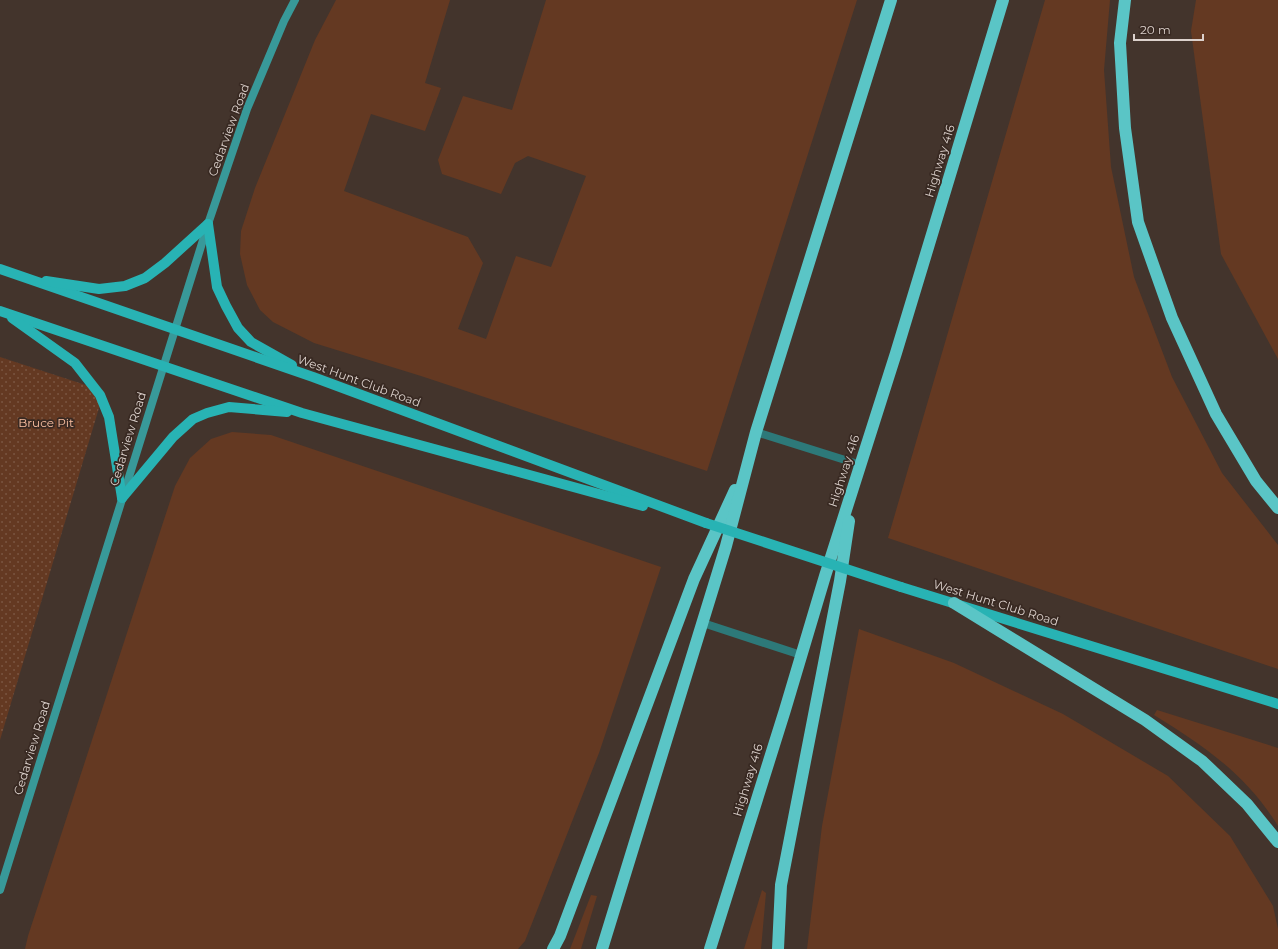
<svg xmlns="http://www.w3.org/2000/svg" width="1278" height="949" viewBox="0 0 1278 949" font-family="Montserrat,sans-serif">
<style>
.grass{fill:#643922}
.park{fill:url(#park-dots)}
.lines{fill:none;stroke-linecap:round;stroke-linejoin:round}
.lane{stroke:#2d7979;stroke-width:8}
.secondary{stroke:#389999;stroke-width:8}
.primary{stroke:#28b3b4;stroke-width:10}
.highway{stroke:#5ac5c6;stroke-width:12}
.primary-bridge{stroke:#28b3b4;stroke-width:10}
.labels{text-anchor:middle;stroke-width:3.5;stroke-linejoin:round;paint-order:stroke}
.street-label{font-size:12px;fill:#dcd1cc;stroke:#382922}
.park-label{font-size:12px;fill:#fcc0a2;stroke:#382922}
</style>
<defs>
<pattern id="park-dots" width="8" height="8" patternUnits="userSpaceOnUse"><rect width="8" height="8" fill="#643922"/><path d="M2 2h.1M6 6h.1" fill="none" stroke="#7a5541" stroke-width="1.8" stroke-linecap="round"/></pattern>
</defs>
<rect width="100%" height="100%" fill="#43342c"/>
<g class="grass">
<path d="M 336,0 L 450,0 L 425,83 L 441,88 L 425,131 L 371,114 L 344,191 L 468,237 L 483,263 L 458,329 L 486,339 L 516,256 L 551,267 L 586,176 L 528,156 L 515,163 L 501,194 L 442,174 L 438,160 L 463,96 L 512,110 L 546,0 L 857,0 L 707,471 L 421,376 L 314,343 L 273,322 L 260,310 L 247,285 L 240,254 L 241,231 L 255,188 L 315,40 Z"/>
<path d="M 1045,0 L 1110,0 L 1104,70 L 1111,167 L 1134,277 L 1172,377 L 1222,473 L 1278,545 L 1278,669 L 888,538 Z"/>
<path d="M 1196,0 L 1278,0 L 1278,359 L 1221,254 L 1191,31 Z"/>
<path d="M 232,432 L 271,435 L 661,567 L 599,753 L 525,941 L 518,949 L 25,949 L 28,936 L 175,486 L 190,458 L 211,439 Z"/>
<path d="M 859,629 L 954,663 L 1063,714 L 1168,776 L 1230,836 L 1273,906 L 1278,929 L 1278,949 L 807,949 L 822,826 Z"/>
<path d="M 1157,710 L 1278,748 L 1278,826 C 1246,774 1204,746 1154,715 Z"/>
<path d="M 762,890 L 766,893 L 761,949 L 744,949 Z"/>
<path d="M 591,895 L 597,896 L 581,949 L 570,949 Z"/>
</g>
<path class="park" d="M 0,357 L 104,391 L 0,740 Z"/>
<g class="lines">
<g class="lane">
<path d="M 756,432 L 861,465"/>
<path d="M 703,623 L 801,655"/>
</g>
<path class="secondary" d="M 0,890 L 208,224 L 247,109 L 284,21 L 295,0"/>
<g class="primary">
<path d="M 208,224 L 217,287 L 226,306 L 238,328 L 251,342 L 292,365"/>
<path d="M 0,269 L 313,377 L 706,523"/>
<path d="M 46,281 L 99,289 L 125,286 L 145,278 L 165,263 L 208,224"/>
<path d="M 0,311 L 302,413 L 643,506"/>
<path d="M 12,318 L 75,363 L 100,395 L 109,417 L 122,498"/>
<path d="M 122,498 L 173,437 L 193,419 L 207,413 L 229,407 L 287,412"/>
<path d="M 901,587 L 1278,704"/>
</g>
<g class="highway">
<path d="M 1125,0 L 1120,43 L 1125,128 L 1138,222 L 1172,318 L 1216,414 L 1256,481 L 1278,508"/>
<path d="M 954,603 L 1145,720 L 1202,761 L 1247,804 L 1278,842"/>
<path d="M 553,949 L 560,936 L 694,579 L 735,490"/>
<path d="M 602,949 L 726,546 L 756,432 L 891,0"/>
<path d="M 710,949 L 785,710 L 825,576 L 896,353 L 1003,0"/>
<path d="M 778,949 L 781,885 L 840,581 L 849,521"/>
</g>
<path class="primary-bridge" d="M 706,523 L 901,587"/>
</g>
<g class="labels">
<g class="street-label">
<text transform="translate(229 130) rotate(-70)" y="4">Cedarview Road</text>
<text transform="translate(940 161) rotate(-73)" y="4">Highway 416</text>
<text transform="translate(359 381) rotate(20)" y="4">West Hunt Club Road</text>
<text transform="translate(128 439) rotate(-73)" y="4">Cedarview Road</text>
<text transform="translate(844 471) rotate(-72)" y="4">Highway 416</text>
<text transform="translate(996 603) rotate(17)" y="4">West Hunt Club Road</text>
<text transform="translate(32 748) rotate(-73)" y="4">Cedarview Road</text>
<text transform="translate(748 780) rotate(-73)" y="4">Highway 416</text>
</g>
<g class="park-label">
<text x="46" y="427">Bruce Pit</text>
</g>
</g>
<path d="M1134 34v6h69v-6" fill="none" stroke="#dcd1cc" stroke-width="2"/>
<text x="1140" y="34" font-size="12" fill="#dcd1cc" stroke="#382922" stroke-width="3" paint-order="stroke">20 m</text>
</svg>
